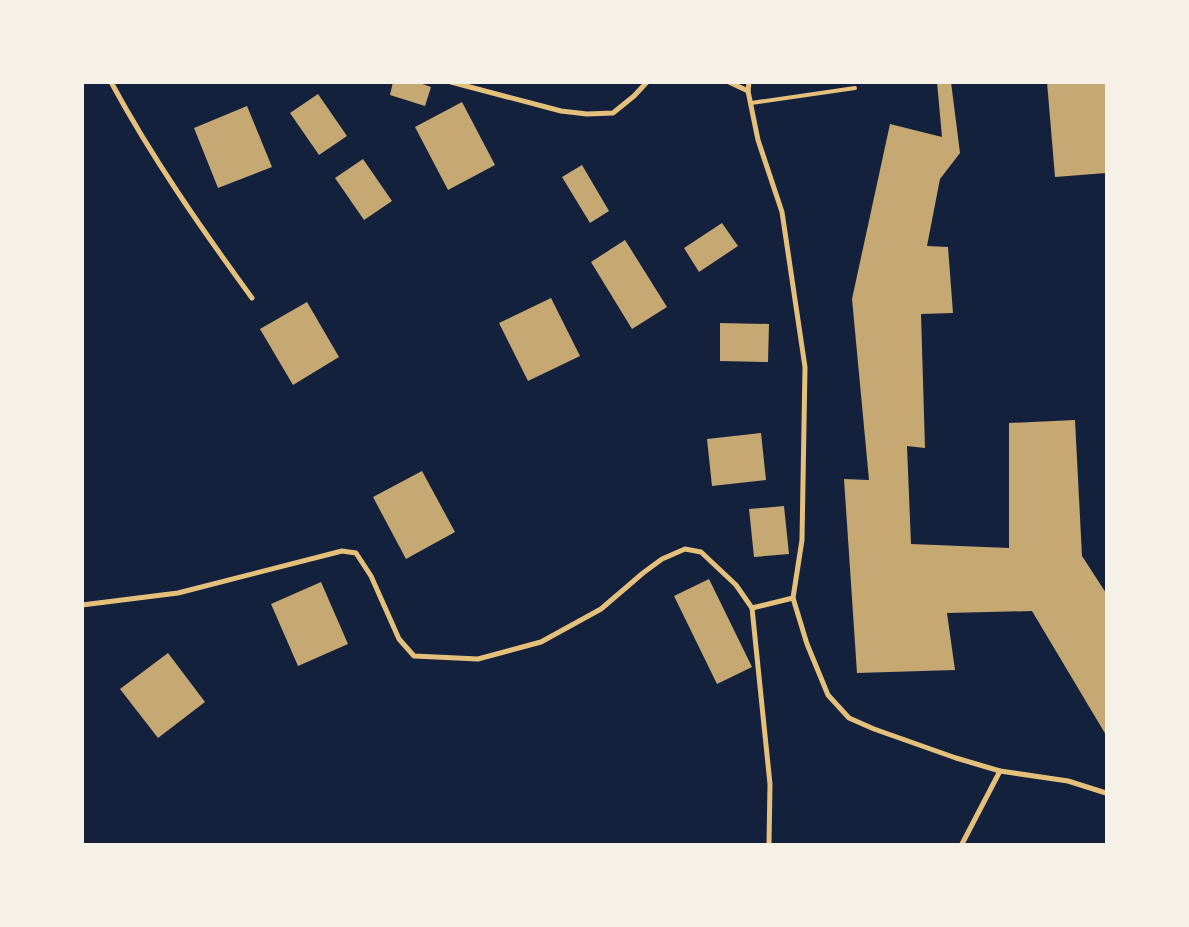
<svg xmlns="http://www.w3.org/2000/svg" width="1189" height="927" viewBox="0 0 1189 927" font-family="Roboto,sans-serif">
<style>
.building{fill:#c6a872}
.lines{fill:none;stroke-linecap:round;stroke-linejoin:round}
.service{stroke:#e5c07b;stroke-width:4}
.minor{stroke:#e5c07b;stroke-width:5}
</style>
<rect width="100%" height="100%" fill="#14213d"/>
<g class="building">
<path d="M 393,82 L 417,82 L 431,87 L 425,106 L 390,95 Z"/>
<path d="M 937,82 L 951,82 L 960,153 L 940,179 L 927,246 L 948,247 L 953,313 L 921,314 L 925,448 L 907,446 L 911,544 L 1009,548 L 1009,423 L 1075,420 L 1082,556 L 1106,593 L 1106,735 L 1032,611 L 947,613 L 955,670 L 857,673 L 844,479 L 869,480 L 852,299 L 890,124 L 942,137 Z"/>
<path d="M 1047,82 L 1106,82 L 1106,173 L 1055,177 Z"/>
<path d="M 318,94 L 347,136 L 319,155 L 290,113 Z"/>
<path d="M 462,102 L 495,165 L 448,190 L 415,127 Z"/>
<path d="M 247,106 L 272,167 L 218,188 L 194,128 Z"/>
<path d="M 363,159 L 392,201 L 364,220 L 335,178 Z"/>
<path d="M 582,165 L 609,211 L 590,223 L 562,177 Z"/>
<path d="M 722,223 L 738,246 L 699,272 L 684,248 Z"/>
<path d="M 625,240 L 667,307 L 632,329 L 591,262 Z"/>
<path d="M 551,298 L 580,356 L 528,381 L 499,323 Z"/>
<path d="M 307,302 L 339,357 L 293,385 L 260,329 Z"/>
<path d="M 720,323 L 769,324 L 768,362 L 720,361 Z"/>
<path d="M 761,433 L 766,480 L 712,486 L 707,439 Z"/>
<path d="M 422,471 L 455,532 L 406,559 L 373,497 Z"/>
<path d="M 784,506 L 789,554 L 754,557 L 749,509 Z"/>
<path d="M 709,579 L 752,667 L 717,684 L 674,596 Z"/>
<path d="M 321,582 L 348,644 L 298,666 L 271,604 Z"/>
<path d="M 168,653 L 205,702 L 158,738 L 120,689 Z"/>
</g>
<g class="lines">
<path class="service" d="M 751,103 L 855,88"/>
<g class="minor">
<path d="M 111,82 C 152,158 201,228 252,298"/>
<path d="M 451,82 L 561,111 L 587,114 L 613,113 L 634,96 L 647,82"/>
<path d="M 729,82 L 748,91"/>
<path d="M 749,82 L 748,91 L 758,140 L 782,212 L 805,367 L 802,540 L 793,598 L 752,608 L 770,784 L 769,844"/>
<path d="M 793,598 L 807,644 L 828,695 L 849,718 L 874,729 L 956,758 L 1000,771 L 1068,781 L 1106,793"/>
<path d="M 82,605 L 178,593 L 342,551 L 356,553 L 371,576 L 399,639 L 414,656 L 478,659 L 541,642 L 601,609 L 643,573 L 662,559 L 685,549 L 701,552 L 736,585 L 752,608"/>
<path d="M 962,844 L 1000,771"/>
</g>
</g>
<rect width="1189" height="927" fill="none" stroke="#f6f1e7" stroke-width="168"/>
</svg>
